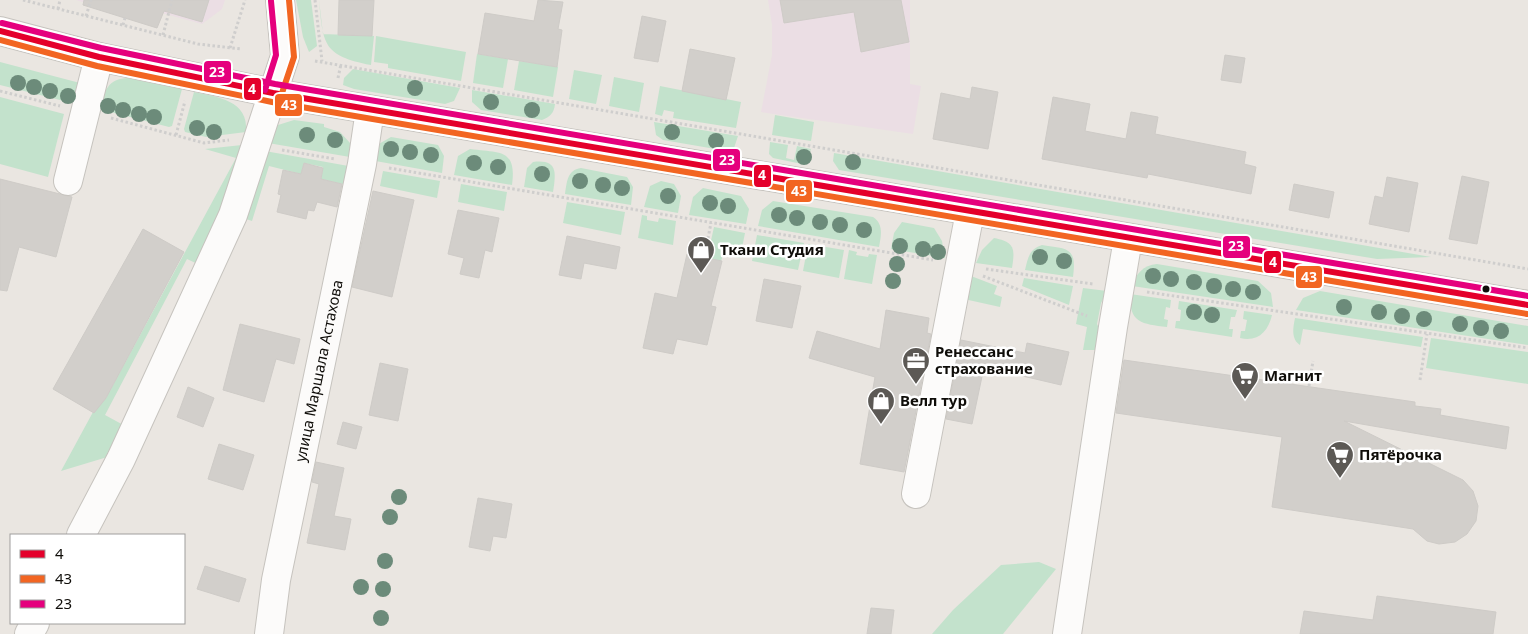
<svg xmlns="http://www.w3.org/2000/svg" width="1528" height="634" viewBox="0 0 1528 634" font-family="'Noto Sans',sans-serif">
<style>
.commercial{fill:#ebdee4}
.green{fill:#c3e2cc}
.building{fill:#d2cfcb;stroke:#cecbc7}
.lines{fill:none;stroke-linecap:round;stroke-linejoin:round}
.minor-casing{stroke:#c6c3be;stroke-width:30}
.major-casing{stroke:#c6c3be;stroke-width:30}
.path{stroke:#cfcecd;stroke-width:3;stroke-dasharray:2.5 2.5;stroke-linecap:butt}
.minor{stroke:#fcfbfa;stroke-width:28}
.major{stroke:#fcfbfa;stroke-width:28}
.bus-1-casing{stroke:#fff;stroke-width:10}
.bus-2-casing{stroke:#fff;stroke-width:10}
.bus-3-casing{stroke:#fff;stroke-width:10}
.bus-1{stroke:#e4002b;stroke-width:6}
.bus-2{stroke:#f26522;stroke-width:6}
.bus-3{stroke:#e5007d;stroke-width:6}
.tree{fill:#6c8b7a}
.bus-dot{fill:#0f0d09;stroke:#fff;stroke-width:2}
.labels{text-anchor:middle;stroke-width:5;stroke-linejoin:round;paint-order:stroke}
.poi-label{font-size:15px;font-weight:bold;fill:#0f0d09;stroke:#fff;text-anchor:start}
.street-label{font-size:15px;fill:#0f0d09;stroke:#fff}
.line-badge{stroke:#fff;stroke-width:2}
.badge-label{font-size:14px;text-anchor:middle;font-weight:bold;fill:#fff}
</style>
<rect width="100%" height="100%" fill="#eae6e1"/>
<g class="commercial">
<path d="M 76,0 L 225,0 L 222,9 L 202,24 L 162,13 L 112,11 Z"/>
<path d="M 768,0 L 910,0 L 910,84 L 921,86 L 913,134 L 761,112 L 772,55 L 772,25 Z"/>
</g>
<g class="green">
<path d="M 296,0 L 311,0 L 317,46 L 309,52 L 303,37 Z"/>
<path d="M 319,0 L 323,34 L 374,36 L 371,65 C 323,56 323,44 319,0 Z"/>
<path d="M 376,36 L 466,52 L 461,81 L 388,68 L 388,64 L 374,62 Z"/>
<path d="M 477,54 L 508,59 L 503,88 L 473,83 Z"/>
<path d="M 519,61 L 558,67 L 553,97 L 514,90 Z"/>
<path d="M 0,62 L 80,83 L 76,104 L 0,85 Z"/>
<path d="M 353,69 L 460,88 L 454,101 L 445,104 L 354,89 L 343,85 L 344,78 Z"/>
<path d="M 574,70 L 602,75 L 596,104 L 569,99 Z"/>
<path d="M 614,77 L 644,83 L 639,112 L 609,106 Z"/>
<path d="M 128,78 L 182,89 L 172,126 L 169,127 L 99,109 C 104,92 108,78 128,78 Z"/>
<path d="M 660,86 L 741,102 L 736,128 L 673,118 L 674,112 L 664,110 L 662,116 L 655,114 Z"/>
<path d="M 472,90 L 555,104 C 554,113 550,117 542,120 L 481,110 L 472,102 Z"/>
<path d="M 194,92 C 217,97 249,100 246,132 L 206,137 L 185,132 L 184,129 Z"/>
<path d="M 0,97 L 64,114 L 48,177 L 0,164 Z"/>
<path d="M 775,115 L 814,122 L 811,141 L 772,135 Z"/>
<path d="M 294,120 L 324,124 L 324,127 L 340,132 L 350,143 L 350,157 L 268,143 L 278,125 Z"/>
<path d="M 654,122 L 738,136 L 734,148 L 727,151 L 663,140 L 656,135 Z"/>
<path d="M 391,137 L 438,145 L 444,156 L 442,173 L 370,160 L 377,145 Z"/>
<path d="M 770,142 L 788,145 L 786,158 L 794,160 L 797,146 L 811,149 L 807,162 L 802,164 L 773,158 L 769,154 Z"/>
<path d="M 242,145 L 202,266 L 187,259 L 105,415 L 127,427 L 114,455 L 61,471 L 93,412 L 106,398 L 236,158 L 205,149 Z"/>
<path d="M 470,149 C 499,153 517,148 512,185 L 454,175 L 458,156 Z"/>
<path d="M 265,151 L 354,167 L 347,185 L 321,179 L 323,167 L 304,163 L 301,174 L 269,166 L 252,221 L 243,218 Z"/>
<path d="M 834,153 L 1431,257 L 1377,259 L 839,170 L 833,161 Z"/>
<path d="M 533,162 C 558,159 556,173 553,192 L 524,187 L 527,168 Z"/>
<path d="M 581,168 L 627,177 L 633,187 L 631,205 L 565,194 C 567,182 567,170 581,168 Z"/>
<path d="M 383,171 L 440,181 L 437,198 L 380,186 Z"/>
<path d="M 661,181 L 674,184 L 681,196 L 678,213 L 644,207 L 650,186 Z"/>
<path d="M 461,184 L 507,192 L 504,211 L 458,202 Z"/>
<path d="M 703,188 L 741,196 L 749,209 L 746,224 L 689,215 L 693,197 Z"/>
<path d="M 773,201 L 873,217 C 884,224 881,236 879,247 L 758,226 L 762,210 Z"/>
<path d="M 567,202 L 625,212 L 621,235 L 563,223 Z"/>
<path d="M 642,215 L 647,216 L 647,220 L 658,222 L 659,218 L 676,221 L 673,245 L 638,238 Z"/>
<path d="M 902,222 L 934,228 L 942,241 L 945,258 L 891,249 L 894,233 Z"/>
<path d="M 714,227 L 745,233 L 740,258 L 723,255 L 721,261 L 710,259 L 708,254 Z"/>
<path d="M 757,235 L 804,243 L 798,270 L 752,261 Z"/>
<path d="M 994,238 C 1015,242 1015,249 1012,268 L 976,263 L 982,250 Z"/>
<path d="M 808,244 L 844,250 L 839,278 L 803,271 Z"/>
<path d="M 1042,245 C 1068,249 1077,247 1073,277 L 1025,270 C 1028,258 1029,249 1042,245 Z"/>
<path d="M 849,250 L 857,252 L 856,255 L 868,257 L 869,254 L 877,255 L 872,284 L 844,279 Z"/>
<path d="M 1157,264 L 1258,281 L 1271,293 L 1273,307 L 1132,286 C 1136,274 1143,265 1157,264 Z"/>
<path d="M 971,276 L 997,286 L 994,294 L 1002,297 L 1000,307 L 964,299 Z"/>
<path d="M 1024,278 L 1073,286 L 1069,305 L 1022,286 Z"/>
<path d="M 1083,288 L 1107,291 L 1101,303 L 1097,324 L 1101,332 L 1101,350 L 1083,350 L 1087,327 L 1076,324 Z"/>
<path d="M 1320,291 L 1528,326 L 1528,345 L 1296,310 L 1303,298 Z"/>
<path d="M 1130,294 L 1171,300 L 1170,308 L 1166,307 L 1164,319 L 1168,320 L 1167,327 C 1142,324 1129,323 1130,294 Z"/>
<path d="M 1179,301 L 1237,310 L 1235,317 L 1231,317 L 1229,329 L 1233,329 L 1232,337 L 1175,328 L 1176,321 L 1180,321 L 1181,310 L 1178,309 Z"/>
<path d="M 1244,311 L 1272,315 C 1268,332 1258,342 1240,338 L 1241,331 L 1245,331 L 1247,320 L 1243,319 Z"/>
<path d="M 1295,318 L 1423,337 L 1421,347 L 1303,329 L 1300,345 C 1291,339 1293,328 1295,318 Z"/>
<path d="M 1431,338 L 1528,352 L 1528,384 L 1426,368 Z"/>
<path d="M 1039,562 L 1056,569 L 1003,634 L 932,634 L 953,610 L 1001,565 Z"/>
</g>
<g class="building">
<path d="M 84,0 L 209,0 L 202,22 L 164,11 L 157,28 L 83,5 Z"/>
<path d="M 339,0 L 374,0 L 372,36 L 338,35 Z"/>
<path d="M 538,0 L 563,2 L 558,29 L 562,30 L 557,67 L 478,54 L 485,13 L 534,21 Z"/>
<path d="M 780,0 L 901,0 L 909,42 L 861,52 L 854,12 L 784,23 Z"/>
<path d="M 642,16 L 666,21 L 658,62 L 634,58 Z"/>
<path d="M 690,49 L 735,58 L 726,100 L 682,91 Z"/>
<path d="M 1225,55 L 1245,58 L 1241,83 L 1221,80 Z"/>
<path d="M 972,87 L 998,92 L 988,149 L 933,139 L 941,93 L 970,99 Z"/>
<path d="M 1053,97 L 1090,104 L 1085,131 L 1126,139 L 1131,112 L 1158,117 L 1155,134 L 1246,152 L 1244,164 L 1256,167 L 1251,194 L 1148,174 L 1147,178 L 1042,159 Z"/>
<path d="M 304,163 L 323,168 L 321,179 L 342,184 L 337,207 L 317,202 L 314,211 L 308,210 L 306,219 L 277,212 L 281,195 L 278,194 L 283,170 L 301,174 Z"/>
<path d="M 1462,176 L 1489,182 L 1477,244 L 1449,239 Z"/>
<path d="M 1387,177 L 1418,183 L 1409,232 L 1369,224 L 1375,196 L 1383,198 Z"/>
<path d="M 0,179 L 72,197 L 56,257 L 19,247 L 7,291 L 0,290 Z"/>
<path d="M 1294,184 L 1334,192 L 1329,218 L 1289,210 Z"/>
<path d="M 373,191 L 414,200 L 392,297 L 352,287 Z"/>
<path d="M 458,210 L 499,218 L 492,252 L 485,250 L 479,278 L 460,274 L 464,258 L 448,254 Z"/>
<path d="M 143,229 L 184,252 L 106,398 L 94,413 L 53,389 Z"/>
<path d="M 567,236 L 620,247 L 616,269 L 584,263 L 581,279 L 559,275 Z"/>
<path d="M 687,254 L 722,261 L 711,306 L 716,307 L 707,345 L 677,339 L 673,354 L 643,348 L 655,293 L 677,298 Z"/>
<path d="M 764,279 L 801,286 L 792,328 L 756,321 Z"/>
<path d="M 886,310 L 929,318 L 927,333 L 931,334 L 904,472 L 860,464 L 875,377 L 809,358 L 817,331 L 880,349 Z"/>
<path d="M 240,324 L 300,339 L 294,364 L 276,359 L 264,402 L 223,390 Z"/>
<path d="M 961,340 L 1025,353 L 1027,343 L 1069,352 L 1061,385 L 984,367 L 972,424 L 946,419 Z"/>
<path d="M 1124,360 L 1415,402 L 1415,406 L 1441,409 L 1440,415 L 1509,427 L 1506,449 L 1344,421 L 1463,480 L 1473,491 L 1478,506 L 1476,521 L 1467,534 L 1455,542 L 1439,544 L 1427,541 L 1413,529 L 1272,507 L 1282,437 L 1116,413 Z"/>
<path d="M 380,363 L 408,369 L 398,421 L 369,415 Z"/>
<path d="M 188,387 L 214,398 L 203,427 L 177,417 Z"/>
<path d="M 343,422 L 362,427 L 356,449 L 337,444 Z"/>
<path d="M 219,444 L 254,455 L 243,490 L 208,479 Z"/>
<path d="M 316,462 L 344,468 L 334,516 L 351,519 L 345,550 L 307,543 L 319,484 L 312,482 Z"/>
<path d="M 478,498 L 512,504 L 506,538 L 493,536 L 490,551 L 469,547 Z"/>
<path d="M 205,566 L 246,579 L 239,602 L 197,589 Z"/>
<path d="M 1377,596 L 1496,612 L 1493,634 L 1300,634 L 1304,611 L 1373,620 Z"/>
<path d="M 871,608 L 894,610 L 891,634 L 867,634 Z"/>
</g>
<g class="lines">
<defs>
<g id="minor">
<path d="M 68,181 L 99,57"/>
<path d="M 916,494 L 970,212"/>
<path d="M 81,535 L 121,459 L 233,215 L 285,56 L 280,0"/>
<path d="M 29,634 L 35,623"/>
<path id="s1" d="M 269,634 L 276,580 L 362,164 L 370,110"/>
<path d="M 1067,634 L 1113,327 L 1128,239"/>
</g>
<path id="major" d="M 0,31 L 99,57 L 273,93 L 1528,305"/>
</defs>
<use href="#minor" class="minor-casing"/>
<use href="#major" class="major-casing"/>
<g class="path">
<path d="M 23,0 L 198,44 L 241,49"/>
<path d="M 315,0 L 322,61"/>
<path d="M 58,9 L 60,0"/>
<path d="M 86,16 L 91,0"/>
<path d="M 123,25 L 125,18"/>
<path d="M 163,35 L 172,0"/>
<path d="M 230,48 L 245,0"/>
<path d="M 315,61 L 1528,269"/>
<path d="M 338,78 L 341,64"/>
<path d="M 0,91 L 60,106"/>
<path d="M 111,118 L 204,143 L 229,140"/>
<path d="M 176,135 L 185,101"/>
<path d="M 282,150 L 335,159"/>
<path d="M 389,168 L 933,260"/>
<path d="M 704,258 L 711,223"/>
<path d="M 986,269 L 1093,284"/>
<path d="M 983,276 L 1087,316"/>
<path d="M 1147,292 L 1528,348"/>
<path d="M 1420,380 L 1427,334"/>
<path d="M 1309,386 L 1313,361"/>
</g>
<use href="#minor" class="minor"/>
<use href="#major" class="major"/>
<defs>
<path id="bus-1" d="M 0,31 L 99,57 L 273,93 L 1528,305"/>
<g id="bus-2">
<path d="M 0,40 L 97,66 L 272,102 L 1527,314"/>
<path d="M 281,96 L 294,57 L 289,0"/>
</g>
<g id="bus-3">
<path d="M 2,23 L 101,48 L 275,84 L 1528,296"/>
<path d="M 265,90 L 276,55 L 271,1"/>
</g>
</defs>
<use href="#bus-1" class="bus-1-casing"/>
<use href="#bus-2" class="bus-2-casing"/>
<use href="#bus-3" class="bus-3-casing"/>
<use href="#bus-1" class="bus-1"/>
<use href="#bus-2" class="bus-2"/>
<use href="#bus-3" class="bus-3"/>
</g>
<g class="tree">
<circle cx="18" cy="83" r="8"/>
<circle cx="34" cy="87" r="8"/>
<circle cx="415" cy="88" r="8"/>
<circle cx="50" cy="91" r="8"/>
<circle cx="68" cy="96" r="8"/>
<circle cx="491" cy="102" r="8"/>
<circle cx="108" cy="106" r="8"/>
<circle cx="123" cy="110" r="8"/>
<circle cx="532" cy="110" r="8"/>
<circle cx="139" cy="114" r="8"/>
<circle cx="154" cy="117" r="8"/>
<circle cx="197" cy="128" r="8"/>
<circle cx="214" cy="132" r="8"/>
<circle cx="672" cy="132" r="8"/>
<circle cx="307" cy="135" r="8"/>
<circle cx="335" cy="140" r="8"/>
<circle cx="716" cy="141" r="8"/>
<circle cx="391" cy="149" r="8"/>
<circle cx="410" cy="152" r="8"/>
<circle cx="431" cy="155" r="8"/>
<circle cx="804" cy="157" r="8"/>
<circle cx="853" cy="162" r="8"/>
<circle cx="474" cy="163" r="8"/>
<circle cx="498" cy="167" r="8"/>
<circle cx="542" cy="174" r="8"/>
<circle cx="580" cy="181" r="8"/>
<circle cx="603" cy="185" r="8"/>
<circle cx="622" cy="188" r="8"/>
<circle cx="668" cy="196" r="8"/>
<circle cx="710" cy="203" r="8"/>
<circle cx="728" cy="206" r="8"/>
<circle cx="779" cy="215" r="8"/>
<circle cx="797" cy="218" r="8"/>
<circle cx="820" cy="222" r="8"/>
<circle cx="840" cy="225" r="8"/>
<circle cx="864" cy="230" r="8"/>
<circle cx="900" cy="246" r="8"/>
<circle cx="923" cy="249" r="8"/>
<circle cx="938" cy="252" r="8"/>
<circle cx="1040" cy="257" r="8"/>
<circle cx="1064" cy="261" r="8"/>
<circle cx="897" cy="264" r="8"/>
<circle cx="1153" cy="276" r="8"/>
<circle cx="1171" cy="279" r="8"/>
<circle cx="893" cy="281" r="8"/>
<circle cx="1194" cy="282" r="8"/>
<circle cx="1214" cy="286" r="8"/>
<circle cx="1233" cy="289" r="8"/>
<circle cx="1253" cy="292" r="8"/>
<circle cx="1344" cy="307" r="8"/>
<circle cx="1194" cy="312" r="8"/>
<circle cx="1379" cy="312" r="8"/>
<circle cx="1212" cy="315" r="8"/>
<circle cx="1402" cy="316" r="8"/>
<circle cx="1424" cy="319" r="8"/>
<circle cx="1460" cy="324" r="8"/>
<circle cx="1481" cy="328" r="8"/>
<circle cx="1501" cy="331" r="8"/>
<circle cx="399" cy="497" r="8"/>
<circle cx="390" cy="517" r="8"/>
<circle cx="385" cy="561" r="8"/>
<circle cx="361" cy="587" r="8"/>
<circle cx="383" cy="589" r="8"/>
<circle cx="381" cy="618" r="8"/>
</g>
<defs>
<symbol id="shop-pin" viewBox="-11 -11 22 30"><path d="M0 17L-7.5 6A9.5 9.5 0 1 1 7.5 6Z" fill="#5c5955" stroke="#fff"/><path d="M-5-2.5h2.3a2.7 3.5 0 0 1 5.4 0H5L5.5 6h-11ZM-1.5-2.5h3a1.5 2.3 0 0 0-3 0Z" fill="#fff"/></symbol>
<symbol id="office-pin" viewBox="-11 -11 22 30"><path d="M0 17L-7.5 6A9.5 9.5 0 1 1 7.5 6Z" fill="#5c5955" stroke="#fff"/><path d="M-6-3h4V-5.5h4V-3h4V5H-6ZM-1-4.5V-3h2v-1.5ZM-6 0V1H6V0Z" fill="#fff"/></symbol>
<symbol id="supermarket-pin" viewBox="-11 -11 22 30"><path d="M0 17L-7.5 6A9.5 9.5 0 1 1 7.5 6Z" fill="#5c5955" stroke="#fff"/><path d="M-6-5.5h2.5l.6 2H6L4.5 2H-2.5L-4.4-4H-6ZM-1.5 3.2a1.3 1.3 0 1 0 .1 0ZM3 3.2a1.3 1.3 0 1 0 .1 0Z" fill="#fff"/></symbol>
</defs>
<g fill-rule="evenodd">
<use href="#shop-pin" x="685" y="234" width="32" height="43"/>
<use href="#office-pin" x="900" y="345" width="32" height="43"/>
<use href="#supermarket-pin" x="1229" y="360" width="32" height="43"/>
<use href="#shop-pin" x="865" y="385" width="32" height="43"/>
<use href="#supermarket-pin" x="1324" y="439" width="32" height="43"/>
</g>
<circle class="bus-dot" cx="1486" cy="289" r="4.5"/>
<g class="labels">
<g class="poi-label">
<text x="720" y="255">Ткани Студия</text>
<text x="935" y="357">Ренессанс<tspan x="935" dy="17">страхование</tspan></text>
<text x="1264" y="381">Магнит</text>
<text x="900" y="406">Велл тур</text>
<text x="1359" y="460">Пятёрочка</text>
</g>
<g class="street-label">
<text dy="5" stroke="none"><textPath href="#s1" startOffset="268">улица Маршала Астахова</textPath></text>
</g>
</g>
<g class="line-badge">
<rect x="203" y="60" width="29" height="24" rx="5" fill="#e5007d"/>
<rect x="243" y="77" width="19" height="24" rx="5" fill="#e4002b"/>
<rect x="274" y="93" width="29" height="24" rx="5" fill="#f26522"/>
<rect x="712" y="148" width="29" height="24" rx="5" fill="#e5007d"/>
<rect x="753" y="164" width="19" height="24" rx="5" fill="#e4002b"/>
<rect x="785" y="179" width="28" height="24" rx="5" fill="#f26522"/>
<rect x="1222" y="235" width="29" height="24" rx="5" fill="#e5007d"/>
<rect x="1263" y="250" width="19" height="24" rx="5" fill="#e4002b"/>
<rect x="1295" y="265" width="28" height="24" rx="5" fill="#f26522"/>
</g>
<g class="badge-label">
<text x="217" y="77">23</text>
<text x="252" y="94">4</text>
<text x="289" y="110">43</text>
<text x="727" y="165">23</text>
<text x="762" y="180">4</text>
<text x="799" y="196">43</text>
<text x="1236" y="251">23</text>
<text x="1273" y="267">4</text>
<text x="1309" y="282">43</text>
</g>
<rect x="10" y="534" width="175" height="90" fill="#ffffff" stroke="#9f9e9d"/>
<rect x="20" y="550" width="25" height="8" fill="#e4002b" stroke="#9f9e9d"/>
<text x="55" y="559" font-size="15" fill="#0f0d09">4</text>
<rect x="20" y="575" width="25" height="8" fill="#f26522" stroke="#9f9e9d"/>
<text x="55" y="584" font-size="15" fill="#0f0d09">43</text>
<rect x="20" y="600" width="25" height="8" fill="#e5007d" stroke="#9f9e9d"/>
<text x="55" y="609" font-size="15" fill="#0f0d09">23</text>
</svg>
